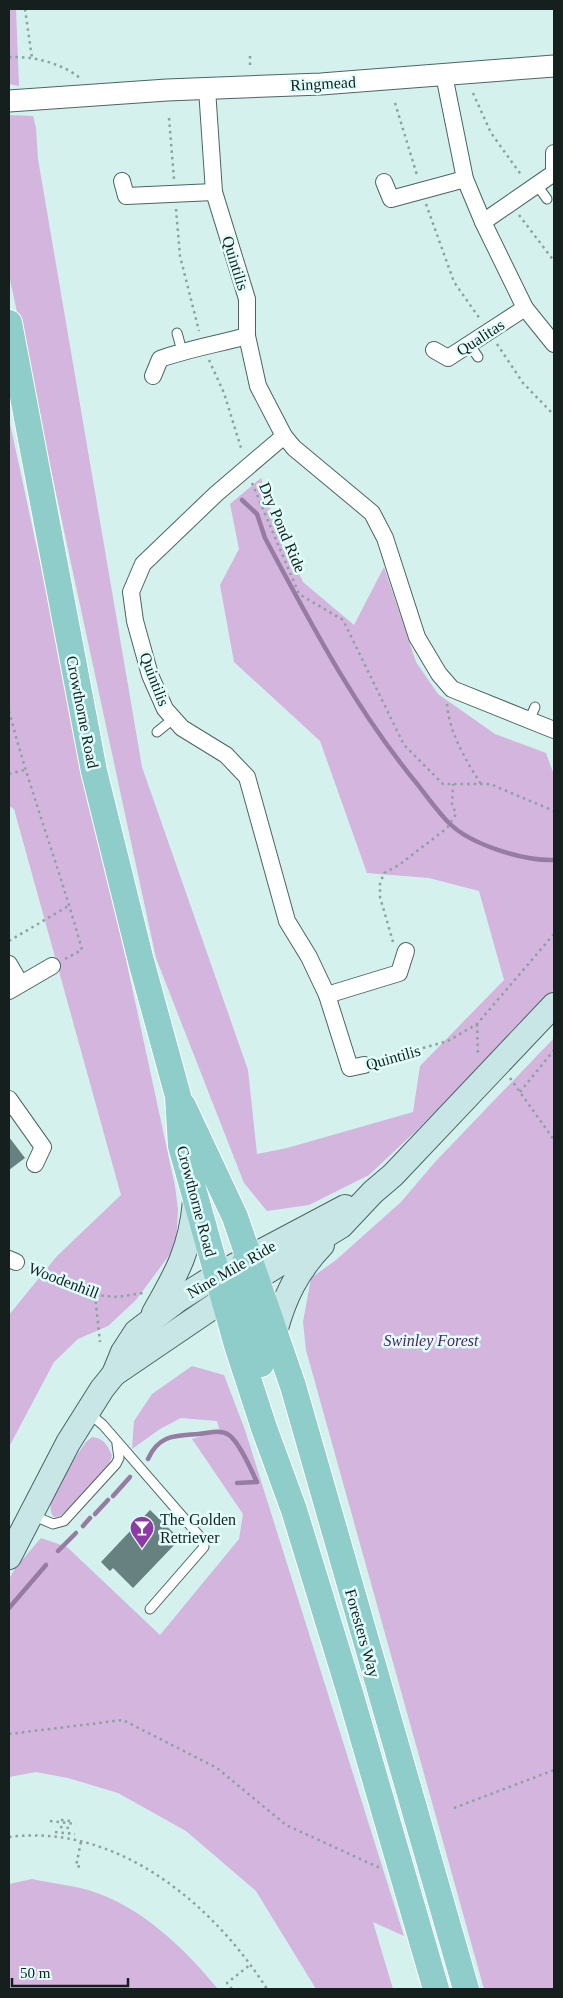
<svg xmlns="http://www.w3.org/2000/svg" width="563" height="1998" viewBox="0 0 563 1998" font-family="Georgia,serif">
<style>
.green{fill:#d3b5de}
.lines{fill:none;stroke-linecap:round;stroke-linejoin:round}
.stream{stroke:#967ba3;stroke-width:4.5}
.building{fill:#66817f}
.service-casing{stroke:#4c6563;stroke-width:11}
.minor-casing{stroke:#4c6563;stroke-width:18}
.tertiary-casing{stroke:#4c6563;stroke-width:23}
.secondary-casing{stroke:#4c6563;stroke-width:26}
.primary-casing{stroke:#fff;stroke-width:28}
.path{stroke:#8ca2a0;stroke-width:2.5;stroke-dasharray:2.5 4;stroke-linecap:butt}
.service{stroke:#fff;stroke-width:9}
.minor{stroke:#fff;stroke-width:16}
.tertiary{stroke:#fff;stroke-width:21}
.secondary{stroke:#c7e6e5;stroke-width:24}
.primary{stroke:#8fcdca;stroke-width:26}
.labels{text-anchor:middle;stroke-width:5;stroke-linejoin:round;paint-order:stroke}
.street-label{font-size:16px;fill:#141f1e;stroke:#e1fefc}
.park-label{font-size:16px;font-style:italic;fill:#511e62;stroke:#e1fefc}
.poi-label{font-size:16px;fill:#141f1e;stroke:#e1fefc;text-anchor:start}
</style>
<rect width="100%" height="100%" fill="#d4f1ee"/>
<g class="green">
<path d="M 9,9 L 16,9 L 19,86 L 9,84 Z"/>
<path d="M 9,115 L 33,116 L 36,128 L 38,159 L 142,767 L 248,1070 L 257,1154 L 287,1148 L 413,1112 L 420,1066 L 504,980 L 479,891 L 429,878 L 367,873 L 320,741 L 234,662 L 220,585 L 239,549 L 230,504 L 261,478 L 267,501 L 303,582 L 354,625 L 384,567 L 416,662 L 438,694 L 495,734 L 546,753 L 554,775 L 554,990 L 418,1129 L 369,1175 L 309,1205 L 267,1211 L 244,1183 L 156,958 L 9,275 Z"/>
<path d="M 9,419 L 175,1186 L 178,1210 L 176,1246 L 136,1300 L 108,1326 L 78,1339 L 54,1362 L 9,1447 L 9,1315 L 57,1256 L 121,1195 L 14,809 L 9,806 Z"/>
<path d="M 554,1038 L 554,1989 L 484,1989 L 306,1350 L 303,1322 L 311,1278 L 336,1260 L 401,1202 L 435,1162 Z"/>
<path d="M 192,1366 L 224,1375 L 245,1430 L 404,1936 L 373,1922 L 393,1989 L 316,1989 L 256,1891 L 186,1831 L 118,1793 L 68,1778 L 36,1772 L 9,1777 L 9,1579 L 16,1567 L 41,1538 L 67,1547 L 160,1635 L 239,1539 L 243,1514 L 192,1439 L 220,1431 L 217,1421 L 181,1418 L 160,1429 L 132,1449 L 134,1421 L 152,1394 Z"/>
<path d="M 92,1437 C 104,1438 108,1446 112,1456 L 108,1467 L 67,1510 L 60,1516 L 54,1517 C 40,1501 76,1457 86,1442 Z"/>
<path d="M 32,1879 C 51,1883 70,1885 88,1890 C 140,1905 185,1949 218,1989 L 9,1989 L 9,1884 Z"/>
</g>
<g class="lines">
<g class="stream">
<path d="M 242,500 L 257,514 L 265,538 C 311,624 356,710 418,785 C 428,798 438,812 449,823 C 471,845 524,861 554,860"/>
<path d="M 148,1459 C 159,1434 176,1436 199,1434 C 209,1433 220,1429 229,1435 C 240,1443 251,1470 257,1482 L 237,1483"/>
<path d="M 113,1496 L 130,1477"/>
<path d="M 95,1514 L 108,1500"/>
<path d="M 83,1526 L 90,1518"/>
<path d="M 58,1551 L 76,1533"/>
<path d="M 9,1608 L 46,1565"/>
</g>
</g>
<g class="building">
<path d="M 9,1137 L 25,1158 L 9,1170 Z"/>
<path d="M 150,1510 L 180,1539 L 133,1588 L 113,1568 L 110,1571 L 101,1562 Z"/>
</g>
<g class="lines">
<defs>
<g id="service">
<path d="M 537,185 L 547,199"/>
<path d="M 177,333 L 182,351"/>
<path d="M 469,344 L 478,357"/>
<path d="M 529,721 L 535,707"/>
<path d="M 157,732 L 173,719"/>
<path d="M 89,1413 L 103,1425 L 202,1539 L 204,1547 L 150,1609"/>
<path d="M 32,1515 L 53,1524 L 64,1521 L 116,1464 L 119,1458 L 117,1444"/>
</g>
<g id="minor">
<path d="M 444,75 L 465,179 L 483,222 L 525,308 L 554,344"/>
<path d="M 207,89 L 214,192 L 247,299 L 247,336 L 258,386 L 284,436 L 294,448 L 372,513 L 385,538 L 417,637 L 439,674 L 452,689 L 554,730"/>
<path d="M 554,153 L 554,168"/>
<path d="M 122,181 L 126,196 L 214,192"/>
<path d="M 384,182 L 391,199 L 465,179"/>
<path d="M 483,222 L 554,173"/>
<path d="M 434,350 L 448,358 L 525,308"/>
<path d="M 153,376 L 160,359 C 188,349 218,344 247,336"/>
<path d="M 284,436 L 216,494 L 143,564 L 131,592 L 135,621 L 150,675 L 165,709 L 182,728 L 226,755 L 247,777 L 287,921 L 309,957 L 327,995 L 350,1068 L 364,1065"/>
<path d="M 9,964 L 20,983"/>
<path d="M 9,991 L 52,966"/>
<path d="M 327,995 L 399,973 L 406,951"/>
<path d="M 9,1099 L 43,1147 L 35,1164"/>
<path d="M 9,1259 L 16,1262"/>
</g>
<path id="tertiary" d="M 9,101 L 167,90 L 321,84 L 554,66"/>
<g id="secondary">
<path d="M 154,1313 C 177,1273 191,1248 195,1201"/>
<path d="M 275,1332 C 284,1298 297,1271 322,1245"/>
<path d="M 114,1374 L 242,1287 L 341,1226 L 373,1192 L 393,1175 L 554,1005"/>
<path d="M 9,1557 L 68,1443 L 102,1389 L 114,1374 L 123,1352 L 136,1332 L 179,1299 L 217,1275 L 345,1207"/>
</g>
<g id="primary">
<path d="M 9,323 L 94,771 L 141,961 L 178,1096 L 181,1146 L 237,1345 L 264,1428 L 294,1510 L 350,1693 L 436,1989"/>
<path d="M 183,1106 L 235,1217 L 293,1386 L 466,1989"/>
<path d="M 247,1259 C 231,1281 254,1339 261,1364"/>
</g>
</defs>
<use href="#service" class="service-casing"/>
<use href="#minor" class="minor-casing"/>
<use href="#tertiary" class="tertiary-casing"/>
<use href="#secondary" class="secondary-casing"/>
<use href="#primary" class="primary-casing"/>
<g class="path">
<path d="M 25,9 L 32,58"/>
<path d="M 250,56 L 250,69"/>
<path d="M 9,57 C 33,56 61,63 80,78"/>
<path d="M 473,93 L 491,133 L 522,176"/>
<path d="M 395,103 L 417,175"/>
<path d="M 169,118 L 174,179"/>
<path d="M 426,204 L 454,282 L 480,319"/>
<path d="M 176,209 L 180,256 L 199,331"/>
<path d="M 519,215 L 554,261"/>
<path d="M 497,344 L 523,383 L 554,415"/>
<path d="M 209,360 L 224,393 L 242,451"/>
<path d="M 252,483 L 299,594 L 343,620 L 404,745 L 443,784 L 490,784 L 554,811"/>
<path d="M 447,704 C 449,732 466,761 481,784"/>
<path d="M 9,711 C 30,792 60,869 82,950 L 65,959"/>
<path d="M 9,774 L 24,770"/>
<path d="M 9,941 L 70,905"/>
<path d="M 393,942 L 380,897 L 380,884 L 384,873 L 399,865 L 447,828 L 456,814 L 452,804 L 453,784"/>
<path d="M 477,1024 L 478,1056"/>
<path d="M 379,1060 L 448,1041 L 477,1024 L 554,934"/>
<path d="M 510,1078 L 554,1140"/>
<path d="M 520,1092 L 554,1050"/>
<path d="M 29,1267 L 95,1295 L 117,1297 L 143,1293"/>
<path d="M 95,1295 L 100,1342"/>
<path d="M 9,1734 L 123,1720 L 217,1768 L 286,1825 L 380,1868"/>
<path d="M 454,1808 L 554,1770"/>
<path d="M 61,1820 L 71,1821"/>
<path d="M 50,1821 L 76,1824"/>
<path d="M 60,1827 L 70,1828"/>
<path d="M 55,1832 L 75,1834"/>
<path d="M 9,1837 C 117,1823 213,1904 267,1989"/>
<path d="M 81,1842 L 76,1866 L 81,1867"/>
<path d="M 232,1989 L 227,1983 L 251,1964"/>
</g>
<use href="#service" class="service"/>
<use href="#minor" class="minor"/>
<use href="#tertiary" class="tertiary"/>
<use href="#secondary" class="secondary"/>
<use href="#primary" class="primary"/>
</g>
<defs>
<symbol id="bar-pin" viewBox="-11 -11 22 30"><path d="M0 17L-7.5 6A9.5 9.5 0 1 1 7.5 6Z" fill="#8d3aa8" stroke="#e1fefc"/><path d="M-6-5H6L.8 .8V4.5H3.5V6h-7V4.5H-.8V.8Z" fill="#fff"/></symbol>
</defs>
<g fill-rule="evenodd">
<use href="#bar-pin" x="128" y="1514" width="28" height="38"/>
</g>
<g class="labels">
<g class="street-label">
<text transform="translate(323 83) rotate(-3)" y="6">Ringmead</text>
<text transform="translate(236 263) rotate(73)" y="6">Quintilis</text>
<text transform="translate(480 337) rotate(-33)" y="6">Qualitas</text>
<text transform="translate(283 527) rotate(67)" y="6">Dry Pond Ride</text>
<text transform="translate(155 679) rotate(69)" y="6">Quintilis</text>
<text transform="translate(83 712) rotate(79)" y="6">Crowthorne Road</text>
<text transform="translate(393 1057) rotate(-16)" y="6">Quintilis</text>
<text transform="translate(197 1201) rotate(75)" y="6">Crowthorne Road</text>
<text transform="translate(231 1269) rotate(-30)" y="6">Nine Mile Ride</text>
<text transform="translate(64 1280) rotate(21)" y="6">Woodenhill</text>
<text transform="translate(363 1633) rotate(74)" y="6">Foresters Way</text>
</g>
<g class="park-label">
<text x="431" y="1346">Swinley Forest</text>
</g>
<g class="poi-label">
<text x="160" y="1525">The Golden<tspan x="160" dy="18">Retriever</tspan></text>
</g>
</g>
<rect width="563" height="1998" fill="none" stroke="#141f1e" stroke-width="20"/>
<path d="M12 1978v8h116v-8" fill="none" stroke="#141f1e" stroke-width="2.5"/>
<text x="20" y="1978" font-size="15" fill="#141f1e" stroke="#e1fefc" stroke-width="4" paint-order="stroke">50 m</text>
</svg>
